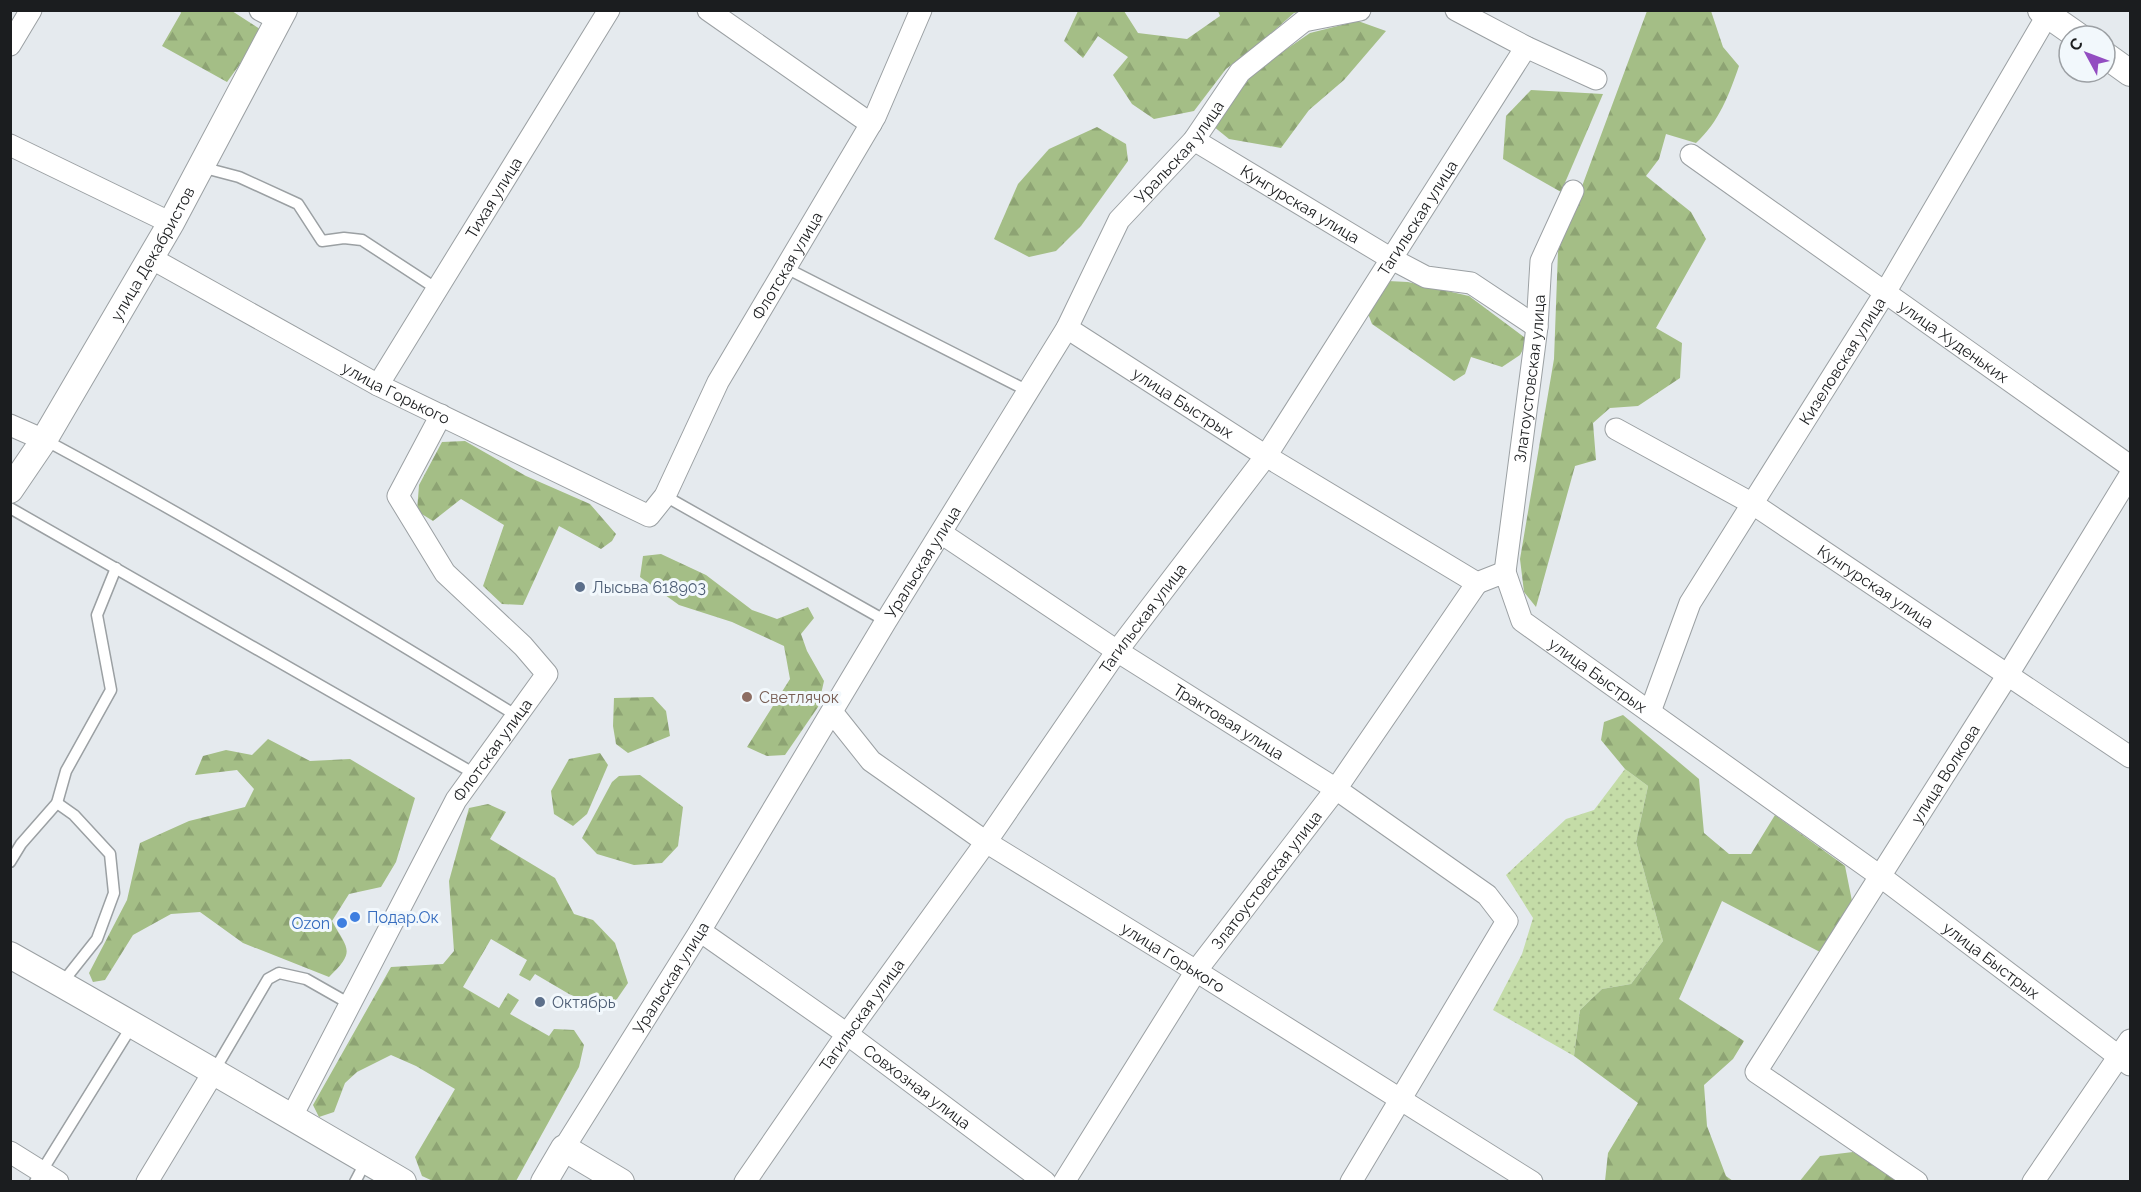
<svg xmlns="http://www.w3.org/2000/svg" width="2141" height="1192" viewBox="0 0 2141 1192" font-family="Raleway,sans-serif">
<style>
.grass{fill:url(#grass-dots)}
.forest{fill:url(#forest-firs)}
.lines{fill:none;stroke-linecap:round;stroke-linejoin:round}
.service-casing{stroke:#9ba0a3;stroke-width:13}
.minor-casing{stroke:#9ba0a3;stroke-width:23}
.tertiary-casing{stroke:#9ba0a3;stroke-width:28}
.service{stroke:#fff;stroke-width:10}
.minor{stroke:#fff;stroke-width:21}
.tertiary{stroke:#fff;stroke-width:26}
.service-dot{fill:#5c6f8a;stroke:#f2f8fc;stroke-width:2}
.education-dot{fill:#8d6e63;stroke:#f2f8fc;stroke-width:2}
.shop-dot{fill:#3f7fe0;stroke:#f2f8fc;stroke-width:2}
.labels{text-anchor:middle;stroke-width:6;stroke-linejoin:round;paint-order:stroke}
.street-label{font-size:16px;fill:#1b1d1f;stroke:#f2f8fc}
.service-label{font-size:16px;fill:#4e5e75;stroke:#f2f8fc;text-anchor:start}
.education-label{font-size:16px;fill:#785e54;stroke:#f2f8fc;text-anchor:start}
.shop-label{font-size:16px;fill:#366cbe;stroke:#f2f8fc;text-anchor:start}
</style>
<defs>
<pattern id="grass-dots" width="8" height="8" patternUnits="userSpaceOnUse" patternTransform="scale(1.5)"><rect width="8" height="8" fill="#c4dca7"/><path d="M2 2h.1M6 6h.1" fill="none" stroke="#a8bc8f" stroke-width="1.8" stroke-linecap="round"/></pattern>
<pattern id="forest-firs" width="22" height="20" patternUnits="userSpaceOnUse" patternTransform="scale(1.5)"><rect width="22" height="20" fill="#a4be86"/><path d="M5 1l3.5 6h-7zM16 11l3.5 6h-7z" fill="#8da373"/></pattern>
</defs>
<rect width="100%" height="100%" fill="#e5eaee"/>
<path class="grass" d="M 1625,769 L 1648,786 L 1636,842 L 1663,941 L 1631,984 L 1602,989 L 1580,1010 L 1574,1056 L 1493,1010 L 1522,954 L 1533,918 L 1506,875 L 1566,819 L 1594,810 Z"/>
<g class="forest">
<path d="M 180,11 L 232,11 L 260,29 L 253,46 L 227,82 L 162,46 L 181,13 Z"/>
<path d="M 1078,11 L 1124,11 L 1138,33 L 1187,39 L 1220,16 L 1218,11 L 1306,11 L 1294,13 L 1259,44 L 1226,69 L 1194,111 L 1154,119 L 1132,104 L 1113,75 L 1128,57 L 1098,36 L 1083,58 L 1064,41 Z"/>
<path d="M 1647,11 L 1711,11 L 1723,47 L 1739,66 C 1729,95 1719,122 1696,143 L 1666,134 L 1659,159 L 1646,176 L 1691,212 L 1706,239 L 1656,328 L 1682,343 L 1680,378 L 1638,406 L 1610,408 L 1593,423 L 1596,460 L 1575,466 L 1536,607 L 1524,592 L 1520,559 L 1554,359 L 1558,251 Z"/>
<path d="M 1358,21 L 1386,31 L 1344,80 L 1309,110 L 1281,148 L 1229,139 L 1213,126 L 1256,70 L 1310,33 Z"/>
<path d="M 1531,90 L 1603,94 L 1561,192 L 1503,159 L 1506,116 Z"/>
<path d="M 1097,127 L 1126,144 L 1128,161 L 1081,226 L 1056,251 L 1029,257 L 994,239 L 1018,184 L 1049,149 Z"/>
<path d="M 1388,281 L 1408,282 L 1469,296 L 1528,340 L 1520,355 L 1502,367 L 1471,357 L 1465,374 L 1454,381 L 1372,324 L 1367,311 Z"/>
<path d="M 465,441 L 526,476 L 590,504 L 616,534 L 612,541 L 601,549 L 559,526 L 523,605 L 502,604 L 483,586 L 504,525 L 461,499 L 433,521 L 417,511 L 419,485 L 442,442 Z"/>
<path d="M 661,554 L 706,575 L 752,610 L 777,619 L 808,607 L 814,618 L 801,634 L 807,651 L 824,681 L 818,707 L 785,755 L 767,756 L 747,747 L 790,679 L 784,646 L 732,622 L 679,605 L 640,577 L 643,556 Z"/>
<path d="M 653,697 L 666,711 L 670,736 L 628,753 L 616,744 L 613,726 L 614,698 Z"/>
<path d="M 1623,715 L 1699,779 L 1704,833 L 1729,854 L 1751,854 L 1775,815 L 1845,866 L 1852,901 L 1820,952 L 1722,901 L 1679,999 L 1744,1041 L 1733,1059 L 1704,1085 L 1707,1126 L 1726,1176 L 1733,1181 L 1605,1181 L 1608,1153 L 1638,1103 L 1574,1056 L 1580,1010 L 1602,989 L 1631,984 L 1663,941 L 1636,842 L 1648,786 L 1625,769 L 1601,740 L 1604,722 Z"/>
<path d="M 268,739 L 310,761 L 350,759 L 415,798 L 396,862 L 381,887 L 349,894 L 332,921 C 348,950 356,951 329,977 L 243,943 L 200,912 L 171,914 L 133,935 L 105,980 L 93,982 L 89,973 L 127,900 L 140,843 L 189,821 L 245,807 L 254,789 L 237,770 L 195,775 L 203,756 L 226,750 L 252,755 Z"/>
<path d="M 600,753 L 608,765 L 587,814 L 573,826 L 554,814 L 551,791 L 569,759 Z"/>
<path d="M 640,775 L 683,807 L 678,846 L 662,863 L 634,865 L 597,854 L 582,838 L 612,782 L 619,776 Z"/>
<path d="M 488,804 L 506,812 L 490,839 L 555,878 L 574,914 L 593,920 L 615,943 L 628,983 L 617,999 L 602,1008 L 569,994 L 535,974 L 530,981 L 519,975 L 527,960 L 491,939 L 463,987 L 499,1008 L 508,993 L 519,1000 L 510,1014 L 549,1036 L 554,1029 L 574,1030 L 584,1045 L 579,1067 L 516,1181 L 433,1181 L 422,1176 L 415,1157 L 455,1089 L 416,1066 L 391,1055 L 357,1072 L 345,1083 L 334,1112 L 319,1117 L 313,1105 L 391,967 L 443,964 L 454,951 L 449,881 L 469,808 Z"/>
<path d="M 1853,1152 L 1885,1170 L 1898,1182 L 1799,1182 L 1820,1156 Z"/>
</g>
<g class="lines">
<defs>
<g id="service">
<path d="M 201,167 L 239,177 L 298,204 L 322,241 L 344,238 L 362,240 L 437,289"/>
<path d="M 786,268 L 1028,391"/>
<path d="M 45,440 C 205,526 362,620 517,716"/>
<path d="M 665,496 L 886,621"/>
<path d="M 10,508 L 475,774"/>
<path d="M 57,803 L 74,815 L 110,854 L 114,893 L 97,939 L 62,983"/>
<path d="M 10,862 L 21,844 L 57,803 L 66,771 L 111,690 L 97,615 L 116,568"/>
<path d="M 214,1071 L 268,979 L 279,973 L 306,979 L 350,1004"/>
<path d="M 35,1182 L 133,1024"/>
<path d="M 355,1182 L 366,1161"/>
</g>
<g id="minor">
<path d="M 260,10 L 279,20"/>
<path d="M 708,10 L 871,124"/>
<path d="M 1456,10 L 1526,47 L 1596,79"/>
<path d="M 10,45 L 31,10"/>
<path id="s1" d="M 1194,140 L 1390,258 L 1426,277 L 1471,283 L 1537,327"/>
<path d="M 10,145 L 171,223"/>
<path id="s2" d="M 1691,155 L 2130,466"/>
<path id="s3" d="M 149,257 L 378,385 L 649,516 L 665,496 L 718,382 L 875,117 L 921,10"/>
<path id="s4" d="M 1067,328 L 1266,456 L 1477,583 L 1505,572 L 1522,621 L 1880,876 L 2130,1065"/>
<path id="s5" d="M 378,385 L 609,10"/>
<path d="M 10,425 L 44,440"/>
<path id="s6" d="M 1616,429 L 1753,504 L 2130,757"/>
<path id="s7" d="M 941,533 L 1117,651 L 1336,789 L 1487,895 L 1507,921 L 1351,1182"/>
<path id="s8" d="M 1505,572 L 1537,327 L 1541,261 L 1573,191"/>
<path id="s9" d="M 832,712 L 871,761 L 986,842 L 1196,971 L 1532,1182"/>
<path id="s10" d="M 1650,712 L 1690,603 L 1886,291 L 2048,14"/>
<path id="s11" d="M 700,931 L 847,1034 L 1045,1182"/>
<path id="s12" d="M 291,1118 L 456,800 L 547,674 L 523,646 L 445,573 L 398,496 L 441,415"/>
<path id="s13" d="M 564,1148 L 700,931 L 886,621 L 1067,328 L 1119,220 L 1194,140 L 1240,72 L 1304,21 L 1360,10"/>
<path d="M 10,1152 L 58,1182"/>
<path d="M 147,1182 L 213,1073"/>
<path id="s14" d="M 745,1182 L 847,1034 L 986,842 L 1117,651 L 1266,456 L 1526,47"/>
<path id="s15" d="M 1064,1182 L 1196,971 L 1336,789 L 1477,583"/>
<path id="s16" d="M 1917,1182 L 1756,1072 L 2007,676 L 2130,475"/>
<path d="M 2033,1182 L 2130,1040"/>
</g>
<g id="tertiary">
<path d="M 2041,10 L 2078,36"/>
<path d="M 2105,55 L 2130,73"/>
<path id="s17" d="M 10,490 L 44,440 L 171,223 L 284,10"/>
<path d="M 10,955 C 142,1029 272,1106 403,1182"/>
<path d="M 544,1182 L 564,1148 L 621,1182"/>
</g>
</defs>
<use href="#service" class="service-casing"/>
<use href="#minor" class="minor-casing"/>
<use href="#tertiary" class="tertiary-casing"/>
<use href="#service" class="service"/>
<use href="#minor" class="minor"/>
<use href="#tertiary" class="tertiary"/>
</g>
<g class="service-dot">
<circle cx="580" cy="587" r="6"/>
<circle cx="540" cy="1002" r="6"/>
</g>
<circle class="education-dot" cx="747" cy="697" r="6"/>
<g class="shop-dot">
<circle cx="355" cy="917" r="6"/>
<circle cx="342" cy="923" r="6"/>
</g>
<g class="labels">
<g class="street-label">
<text dy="6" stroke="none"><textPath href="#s13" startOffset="1173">Уральская улица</textPath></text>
<text dy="6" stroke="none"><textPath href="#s5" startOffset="220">Тихая улица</textPath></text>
<text dy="6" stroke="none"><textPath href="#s1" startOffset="124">Кунгурская улица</textPath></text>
<text dy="6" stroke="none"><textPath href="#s14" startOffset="1176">Тагильская улица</textPath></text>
<text dy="6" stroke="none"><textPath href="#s17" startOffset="276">улица Декабристов</textPath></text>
<text dy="6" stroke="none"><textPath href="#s3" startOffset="850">Флотская улица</textPath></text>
<text dy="6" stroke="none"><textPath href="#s2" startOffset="322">улица Худеньких</textPath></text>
<text dy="6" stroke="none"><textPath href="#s10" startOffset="402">Кизеловская улица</textPath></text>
<text dy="6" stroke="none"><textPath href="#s8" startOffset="195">Златоустовская улица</textPath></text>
<text dy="6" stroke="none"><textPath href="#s3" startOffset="282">улица Горького</textPath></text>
<text dy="6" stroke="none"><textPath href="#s4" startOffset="138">улица Быстрых</textPath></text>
<text dy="6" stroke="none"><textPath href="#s13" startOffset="687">Уральская улица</textPath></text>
<text dy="6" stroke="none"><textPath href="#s6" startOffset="304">Кунгурская улица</textPath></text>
<text dy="6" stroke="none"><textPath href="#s14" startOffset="690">Тагильская улица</textPath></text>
<text dy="6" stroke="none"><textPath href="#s4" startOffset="658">улица Быстрых</textPath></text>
<text dy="6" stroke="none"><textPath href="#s7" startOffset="344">Трактовая улица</textPath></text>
<text dy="6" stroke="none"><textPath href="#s12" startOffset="420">Флотская улица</textPath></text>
<text dy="6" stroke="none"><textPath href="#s16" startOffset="548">улица Волкова</textPath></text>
<text dy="6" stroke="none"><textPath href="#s15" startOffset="364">Златоустовская улица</textPath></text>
<text dy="6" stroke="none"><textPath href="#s9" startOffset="423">улица Горького</textPath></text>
<text dy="6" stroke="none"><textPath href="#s4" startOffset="1144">улица Быстрых</textPath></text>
<text dy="6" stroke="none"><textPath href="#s13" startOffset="201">Уральская улица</textPath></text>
<text dy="6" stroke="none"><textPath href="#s14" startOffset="204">Тагильская улица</textPath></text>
<text dy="6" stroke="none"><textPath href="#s11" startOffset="267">Совхозная улица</textPath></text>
</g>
<g class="service-label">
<text x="592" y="593">Лысьва 618903</text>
<text x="552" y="1008">Октябрь</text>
</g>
<g class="education-label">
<text x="759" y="703">Светлячок</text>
</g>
<g class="shop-label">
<text x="367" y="923">Подар.Ок</text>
<text x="330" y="929" text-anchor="end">Ozon</text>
</g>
</g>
<rect width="2141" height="1192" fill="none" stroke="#1b1d1f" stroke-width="24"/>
<g transform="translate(2087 54) rotate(311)"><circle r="28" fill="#f2f8fc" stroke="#9ca0a4" stroke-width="1.5"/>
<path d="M0-4.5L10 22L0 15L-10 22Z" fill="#934dc1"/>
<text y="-9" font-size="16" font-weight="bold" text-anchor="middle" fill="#1b1d1f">С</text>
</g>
</svg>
